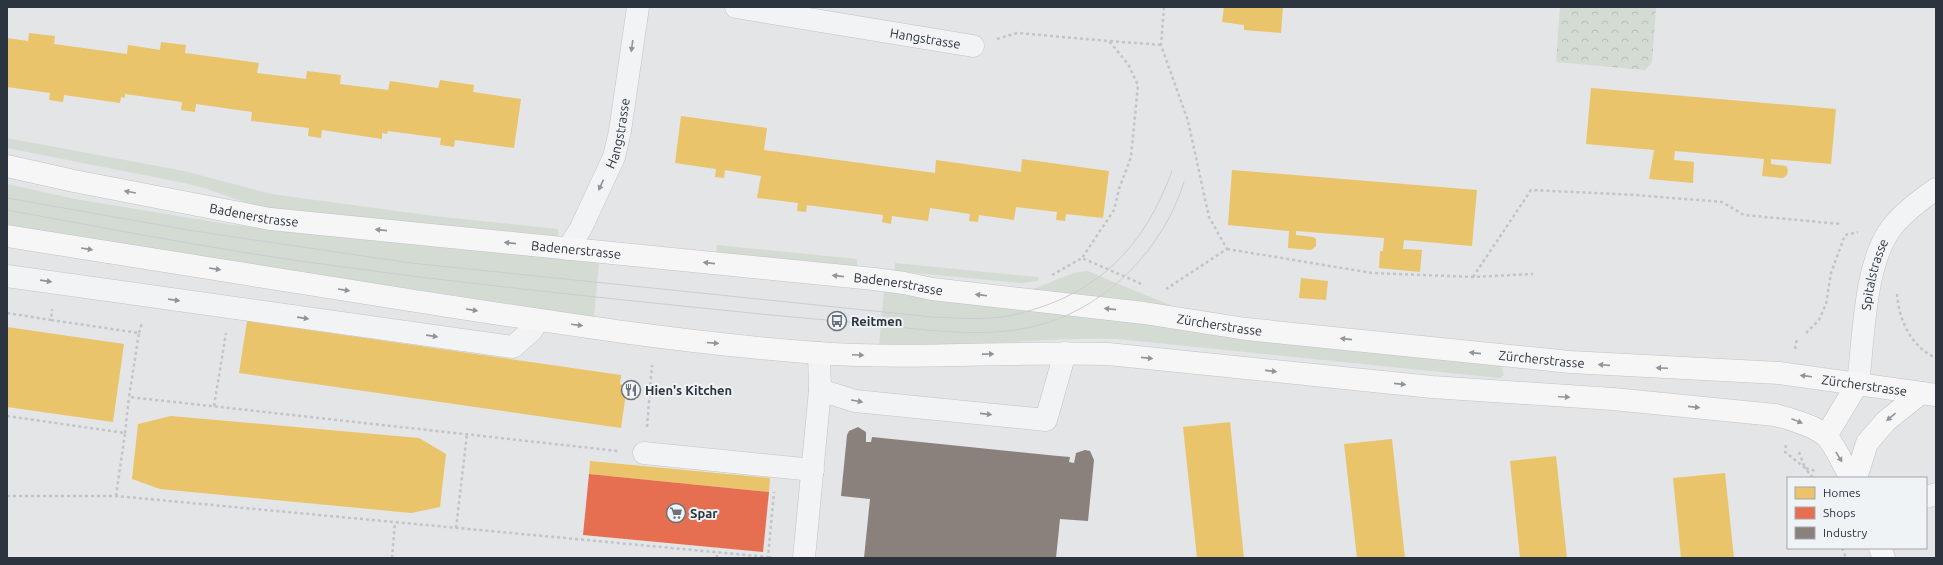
<svg xmlns="http://www.w3.org/2000/svg" width="1943" height="565" viewBox="0 0 1943 565" font-family="Ubuntu,sans-serif">
<style>
.grass{fill:#d4dbd3}
.park{fill:url(#park-crowns)}
.homes{fill:#e9c46a}
.shops{fill:#e76f51}
.industry{fill:#8a817c}
.lines{fill:none;stroke-linecap:round;stroke-linejoin:round}
.minor-casing{stroke:#c1c3c5;stroke-width:23}
.major-casing{stroke:#bfc2c5;stroke-width:23}
.path{stroke:#c3c4c7;stroke-width:2.5;stroke-dasharray:3 3;stroke-linecap:butt}
.minor{stroke:#f1f3f4;stroke-width:22}
.major{stroke:#f6f6f6;stroke-width:22}
.tram{stroke:#cbcdce;stroke-width:1}
.oneway{fill:#8e949a}
.oneway2{fill:#90959a}
.labels{text-anchor:middle;stroke-width:4;stroke-linejoin:round;paint-order:stroke}
.street-label{font-size:13px;fill:#2b343f;stroke:#f0f3f6}
.poi-label{font-size:13px;font-weight:bold;fill:#2b343f;stroke:#f0f3f6;text-anchor:start}
</style>
<defs>
<pattern id="park-crowns" width="20" height="18" patternUnits="userSpaceOnUse"><rect width="20" height="18" fill="#d4dbd3"/><path d="M2 6a3 3 0 1 1 6 0M12 15a3 3 0 1 1 6 0" fill="none" stroke="#b6bdb6"/></pattern>
</defs>
<rect width="100%" height="100%" fill="#e3e5e7"/>
<g class="grass">
<path d="M 7,138 L 184,171 L 271,194 L 434,216 L 558,229 L 558,238 L 278,209 L 253,205 L 204,188 L 184,183 L 7,148 Z"/>
<path d="M 7,184 L 75,199 L 233,225 L 599,262 L 594,317 L 7,227 Z"/>
<path d="M 717,245 L 857,259 L 857,267 L 716,253 Z"/>
<path d="M 895,263 L 1037,277 L 1039,279 L 1037,281 L 1021,283 L 894,271 Z"/>
<path d="M 1087,271 L 1182,310 L 1028,290 C 1047,286 1070,271 1087,271 Z"/>
<path d="M 884,291 L 1501,366 L 1504,375 L 1499,378 L 1118,339 C 1038,337 959,348 879,346 Z"/>
</g>
<path class="park" d="M 1560,7 L 1656,7 L 1652,63 L 1645,70 L 1556,62 Z"/>
<g class="homes">
<path d="M 1224,7 L 1283,7 L 1281,33 L 1244,30 L 1244,25 L 1222,22 Z"/>
<path d="M 29,33 L 55,36 L 54,44 L 127,54 L 128,45 L 160,50 L 161,42 L 186,45 L 185,53 L 259,63 L 257,73 L 306,79 L 307,71 L 341,75 L 340,84 L 388,90 L 390,81 L 438,88 L 440,80 L 474,85 L 473,92 L 521,99 L 514,148 L 455,140 L 454,147 L 440,145 L 441,138 L 388,131 L 387,134 L 382,133 L 382,139 L 322,130 L 321,138 L 308,136 L 309,128 L 251,121 L 252,112 L 196,104 L 195,112 L 181,110 L 182,102 L 125,94 L 125,98 L 121,97 L 120,103 L 64,95 L 63,102 L 49,100 L 50,93 L 7,87 L 7,38 L 28,41 Z"/>
<path d="M 1591,88 L 1836,109 L 1831,164 L 1771,159 L 1771,164 L 1786,166 L 1788,170 L 1787,175 L 1783,178 L 1762,176 L 1764,159 L 1675,151 L 1674,160 L 1694,162 L 1693,183 L 1649,179 L 1654,150 L 1586,144 Z"/>
<path d="M 681,116 L 767,128 L 764,150 L 935,173 L 936,160 L 1021,172 L 1022,159 L 1109,171 L 1103,218 L 1066,214 L 1065,221 L 1056,220 L 1057,212 L 1016,207 L 1014,220 L 979,215 L 978,222 L 969,221 L 970,214 L 930,208 L 928,221 L 892,216 L 891,224 L 882,222 L 883,215 L 807,205 L 806,212 L 797,211 L 798,203 L 757,198 L 761,176 L 725,170 L 724,178 L 715,177 L 716,169 L 675,163 Z"/>
<path d="M 1232,170 L 1477,190 L 1472,246 L 1404,240 L 1403,249 L 1422,250 L 1420,272 L 1379,268 L 1380,251 L 1383,251 L 1384,238 L 1296,231 L 1296,235 L 1313,237 L 1316,239 L 1316,246 L 1311,250 L 1288,248 L 1289,231 L 1228,225 Z"/>
<path d="M 1301,278 L 1328,281 L 1326,300 L 1299,298 Z"/>
<path d="M 247,321 L 621,375 L 620,384 L 627,386 L 621,428 L 239,373 Z"/>
<path d="M 7,327 L 124,344 L 113,422 L 7,407 Z"/>
<path d="M 171,416 L 419,438 L 446,454 L 440,507 L 411,513 L 160,489 L 132,479 L 138,424 Z"/>
<path d="M 1230,422 L 1244,558 L 1197,558 L 1183,427 Z"/>
<path d="M 1392,439 L 1405,558 L 1357,558 L 1344,444 Z"/>
<path d="M 1556,456 L 1567,558 L 1520,558 L 1510,461 Z"/>
<path d="M 590,461 L 770,478 L 769,492 L 589,474 Z"/>
<path d="M 1725,473 L 1734,558 L 1681,558 L 1673,478 Z"/>
</g>
<path class="shops" d="M 589,474 L 769,492 L 763,552 L 583,535 Z"/>
<path class="industry" d="M 858,427 L 866,432 L 866,442 L 871,442 L 872,437 L 1058,456 L 1070,457 L 1069,462 L 1074,463 L 1076,453 L 1085,450 L 1090,451 L 1094,460 L 1088,521 L 1060,519 L 1056,558 L 864,558 L 870,499 L 841,496 L 847,435 L 849,431 Z"/>
<g class="lines">
<defs>
<g id="minor">
<path id="s1" d="M 736,7 L 973,46"/>
<path id="s2" d="M 568,249 L 581,228 L 614,157 L 620,131 L 638,7"/>
<path d="M 7,276 L 513,347 L 532,330 L 538,320"/>
<path id="s3" d="M 1858,383 C 1864,337 1864,263 1892,227 C 1905,211 1920,200 1936,189"/>
<path d="M 820,390 L 855,401 L 1046,420 L 1065,353"/>
<path d="M 644,453 L 813,470"/>
<path d="M 1926,497 L 1936,494"/>
<path d="M 804,558 L 820,390 L 819,353"/>
</g>
<g id="major">
<path id="s4" d="M 7,166 L 74,181 L 270,219 L 874,279 L 904,283 L 932,289 L 1144,313 L 1246,329 L 1570,362 L 1779,373 L 1936,395"/>
<path d="M 7,236 C 141,257 275,279 409,300 C 545,321 681,343 818,353 C 915,360 1012,351 1108,354 L 1432,387 L 1613,399 L 1775,415 C 1788,418 1818,427 1827,437 C 1837,449 1843,465 1851,478"/>
<path d="M 1826,436 L 1858,383"/>
<path d="M 1856,478 L 1867,443 L 1886,421 L 1921,393"/>
<path d="M 1880,548 L 1884,558"/>
</g>
</defs>
<use href="#minor" class="minor-casing"/>
<use href="#major" class="major-casing"/>
<g class="path">
<path d="M 1164,7 L 1161,45 L 1188,121 L 1209,217 L 1227,249 L 1166,289"/>
<path d="M 997,39 L 1017,33 L 1109,41 L 1128,64 L 1138,85 L 1131,157 L 1119,189 L 1114,210 L 1082,258"/>
<path d="M 1110,41 L 1161,45"/>
<path d="M 1227,249 L 1372,273 L 1473,277 L 1533,274"/>
<path d="M 1052,275 L 1082,258 L 1144,285"/>
<path d="M 1473,277 L 1531,190 L 1637,195 L 1722,202 L 1744,215 L 1841,224"/>
<path d="M 1897,294 C 1899,320 1911,347 1936,358"/>
<path d="M 7,313 L 51,320 L 52,309"/>
<path d="M 51,320 L 139,333 L 129,397 L 618,451"/>
<path d="M 139,333 L 142,323"/>
<path d="M 1806,333 L 1819,320 L 1826,304 L 1831,273 L 1845,235 L 1858,232"/>
<path d="M 1795,349 L 1797,338"/>
<path d="M 214,406 L 226,333"/>
<path d="M 7,416 L 125,433 L 116,496"/>
<path d="M 647,427 L 652,365"/>
<path d="M 125,433 L 129,397"/>
<path d="M 1786,445 L 1785,452 L 1805,468 L 1813,478"/>
<path d="M 1799,452 L 1805,468 L 1816,471"/>
<path d="M 7,496 L 116,496 L 768,557 L 774,492"/>
<path d="M 456,528 L 467,434"/>
<path d="M 1842,548 L 1846,558"/>
<path d="M 768,557 L 774,558"/>
<path d="M 392,558 L 395,522"/>
<path d="M 717,558 L 717,552"/>
</g>
<use href="#minor" class="minor"/>
<use href="#major" class="major"/>
<g class="tram">
<path d="M 7,198 L 194,231 L 411,263 L 932,317 C 960,318 989,321 1017,314 C 1097,295 1144,248 1172,171"/>
<path d="M 7,210 C 100,227 193,245 286,259 C 444,282 603,298 761,314 C 801,318 841,321 880,325 C 935,331 990,339 1043,324 C 1109,305 1164,247 1184,182"/>
</g>
</g>
<defs><path id="oneway-solid" d="M-6-.8H1V-3.2L6.5 0L1 3.2V.8H-6Z"/></defs>
<g class="oneway">
<use href="#oneway-solid" transform="translate(632 46) rotate(98)"/>
<use href="#oneway-solid" transform="translate(601 185) rotate(115)"/>
<use href="#oneway-solid" transform="translate(46 281) rotate(8)"/>
<use href="#oneway-solid" transform="translate(174 300) rotate(8)"/>
<use href="#oneway-solid" transform="translate(303 318) rotate(8)"/>
<use href="#oneway-solid" transform="translate(432 336) rotate(8)"/>
<use href="#oneway-solid" transform="translate(857 401) rotate(10)"/>
<use href="#oneway-solid" transform="translate(986 414) rotate(6)"/>
</g>
<g class="oneway2">
<use href="#oneway-solid" transform="translate(130 192) rotate(-170)"/>
<use href="#oneway-solid" transform="translate(381 230) rotate(-174)"/>
<use href="#oneway-solid" transform="translate(510 243) rotate(-174)"/>
<use href="#oneway-solid" transform="translate(87 249) rotate(9)"/>
<use href="#oneway-solid" transform="translate(709 263) rotate(-174)"/>
<use href="#oneway-solid" transform="translate(215 269) rotate(9)"/>
<use href="#oneway-solid" transform="translate(838 276) rotate(-174)"/>
<use href="#oneway-solid" transform="translate(344 290) rotate(9)"/>
<use href="#oneway-solid" transform="translate(981 295) rotate(-173)"/>
<use href="#oneway-solid" transform="translate(1110 309) rotate(-174)"/>
<use href="#oneway-solid" transform="translate(472 310) rotate(9)"/>
<use href="#oneway-solid" transform="translate(577 325) rotate(7)"/>
<use href="#oneway-solid" transform="translate(1346 339) rotate(-174)"/>
<use href="#oneway-solid" transform="translate(713 343) rotate(5)"/>
<use href="#oneway-solid" transform="translate(1475 353) rotate(-174)"/>
<use href="#oneway-solid" transform="translate(988 354) rotate(-1)"/>
<use href="#oneway-solid" transform="translate(858 355) rotate(2)"/>
<use href="#oneway-solid" transform="translate(1147 358) rotate(6)"/>
<use href="#oneway-solid" transform="translate(1604 365) rotate(-176)"/>
<use href="#oneway-solid" transform="translate(1662 368) rotate(-178)"/>
<use href="#oneway-solid" transform="translate(1271 371) rotate(6)"/>
<use href="#oneway-solid" transform="translate(1806 376) rotate(-173)"/>
<use href="#oneway-solid" transform="translate(1400 384) rotate(6)"/>
<use href="#oneway-solid" transform="translate(1564 397) rotate(3)"/>
<use href="#oneway-solid" transform="translate(1694 407) rotate(6)"/>
<use href="#oneway-solid" transform="translate(1891 417) rotate(140)"/>
<use href="#oneway-solid" transform="translate(1797 421) rotate(22)"/>
<use href="#oneway-solid" transform="translate(1839 457) rotate(59)"/>
</g>
<defs>
<symbol id="bus-ring" viewBox="-11 -11 22 22"><circle r="9.5" fill="#f0f3f6" stroke="#6b727a" stroke-width="1.5"/><path d="M-5-6H5V4H4V6H2V4H-2V6H-4V4H-5ZM-3.5-4V0h7V-4ZM-3.5 1.2v1.5H-2V1.2ZM2 1.2v1.5H3.5V1.2Z" fill="#6b727a"/></symbol>
<symbol id="restaurant-ring" viewBox="-11 -11 22 22"><circle r="9.5" fill="#f0f3f6" stroke="#6b727a" stroke-width="1.5"/><path d="M-5-6h1v4h1v-4h1v4h1v-4h1v5L-1.5 .5V6h-2V.5L-5-1ZM5-6V6H3V1.5H1.5Q1.5-4 5-6Z" fill="#6b727a"/></symbol>
<symbol id="supermarket-ring" viewBox="-11 -11 22 22"><circle r="9.5" fill="#f0f3f6" stroke="#6b727a" stroke-width="1.5"/><path d="M-6-5.5h2.5l.6 2H6L4.5 2H-2.5L-4.4-4H-6ZM-1.5 3.2a1.3 1.3 0 1 0 .1 0ZM3 3.2a1.3 1.3 0 1 0 .1 0Z" fill="#6b727a"/></symbol>
</defs>
<g fill-rule="evenodd">
<use href="#bus-ring" x="826" y="310" width="22" height="22"/>
<use href="#restaurant-ring" x="620" y="379" width="22" height="22"/>
<use href="#supermarket-ring" x="665" y="502" width="22" height="22"/>
</g>
<g class="labels">
<g class="street-label">
<text dy="5" stroke="none"><textPath href="#s1" startOffset="192">Hangstrasse</textPath></text>
<text dy="5" stroke="none"><textPath href="#s2" startOffset="127">Hangstrasse</textPath></text>
<text dy="5" stroke="none"><textPath href="#s4" startOffset="252">Badenerstrasse</textPath></text>
<text dy="5" stroke="none"><textPath href="#s4" startOffset="576">Badenerstrasse</textPath></text>
<text dy="5" stroke="none"><textPath href="#s3" startOffset="110">Spitalstrasse</textPath></text>
<text dy="5" stroke="none"><textPath href="#s4" startOffset="900">Badenerstrasse</textPath></text>
<text dy="5" stroke="none"><textPath href="#s4" startOffset="1224">Zürcherstrasse</textPath></text>
<text dy="5" stroke="none"><textPath href="#s4" startOffset="1548">Zürcherstrasse</textPath></text>
<text dy="5" stroke="none"><textPath href="#s4" startOffset="1872">Zürcherstrasse</textPath></text>
</g>
<g class="poi-label">
<text x="851" y="326">Reitmen</text>
<text x="645" y="395">Hien's Kitchen</text>
<text x="690" y="518">Spar</text>
</g>
</g>
<rect width="1943" height="565" fill="none" stroke="#2b343f" stroke-width="16"/>
<rect x="1787" y="477" width="140" height="72" fill="#f0f3f6" stroke="#a1a7ad"/>
<rect x="1795" y="487" width="20" height="12" fill="#e9c46a" stroke="#a1a7ad"/>
<text x="1823" y="497" font-size="12" fill="#2b343f">Homes</text>
<rect x="1795" y="507" width="20" height="12" fill="#e76f51" stroke="#a1a7ad"/>
<text x="1823" y="517" font-size="12" fill="#2b343f">Shops</text>
<rect x="1795" y="527" width="20" height="12" fill="#8a817c" stroke="#a1a7ad"/>
<text x="1823" y="537" font-size="12" fill="#2b343f">Industry</text>
</svg>
